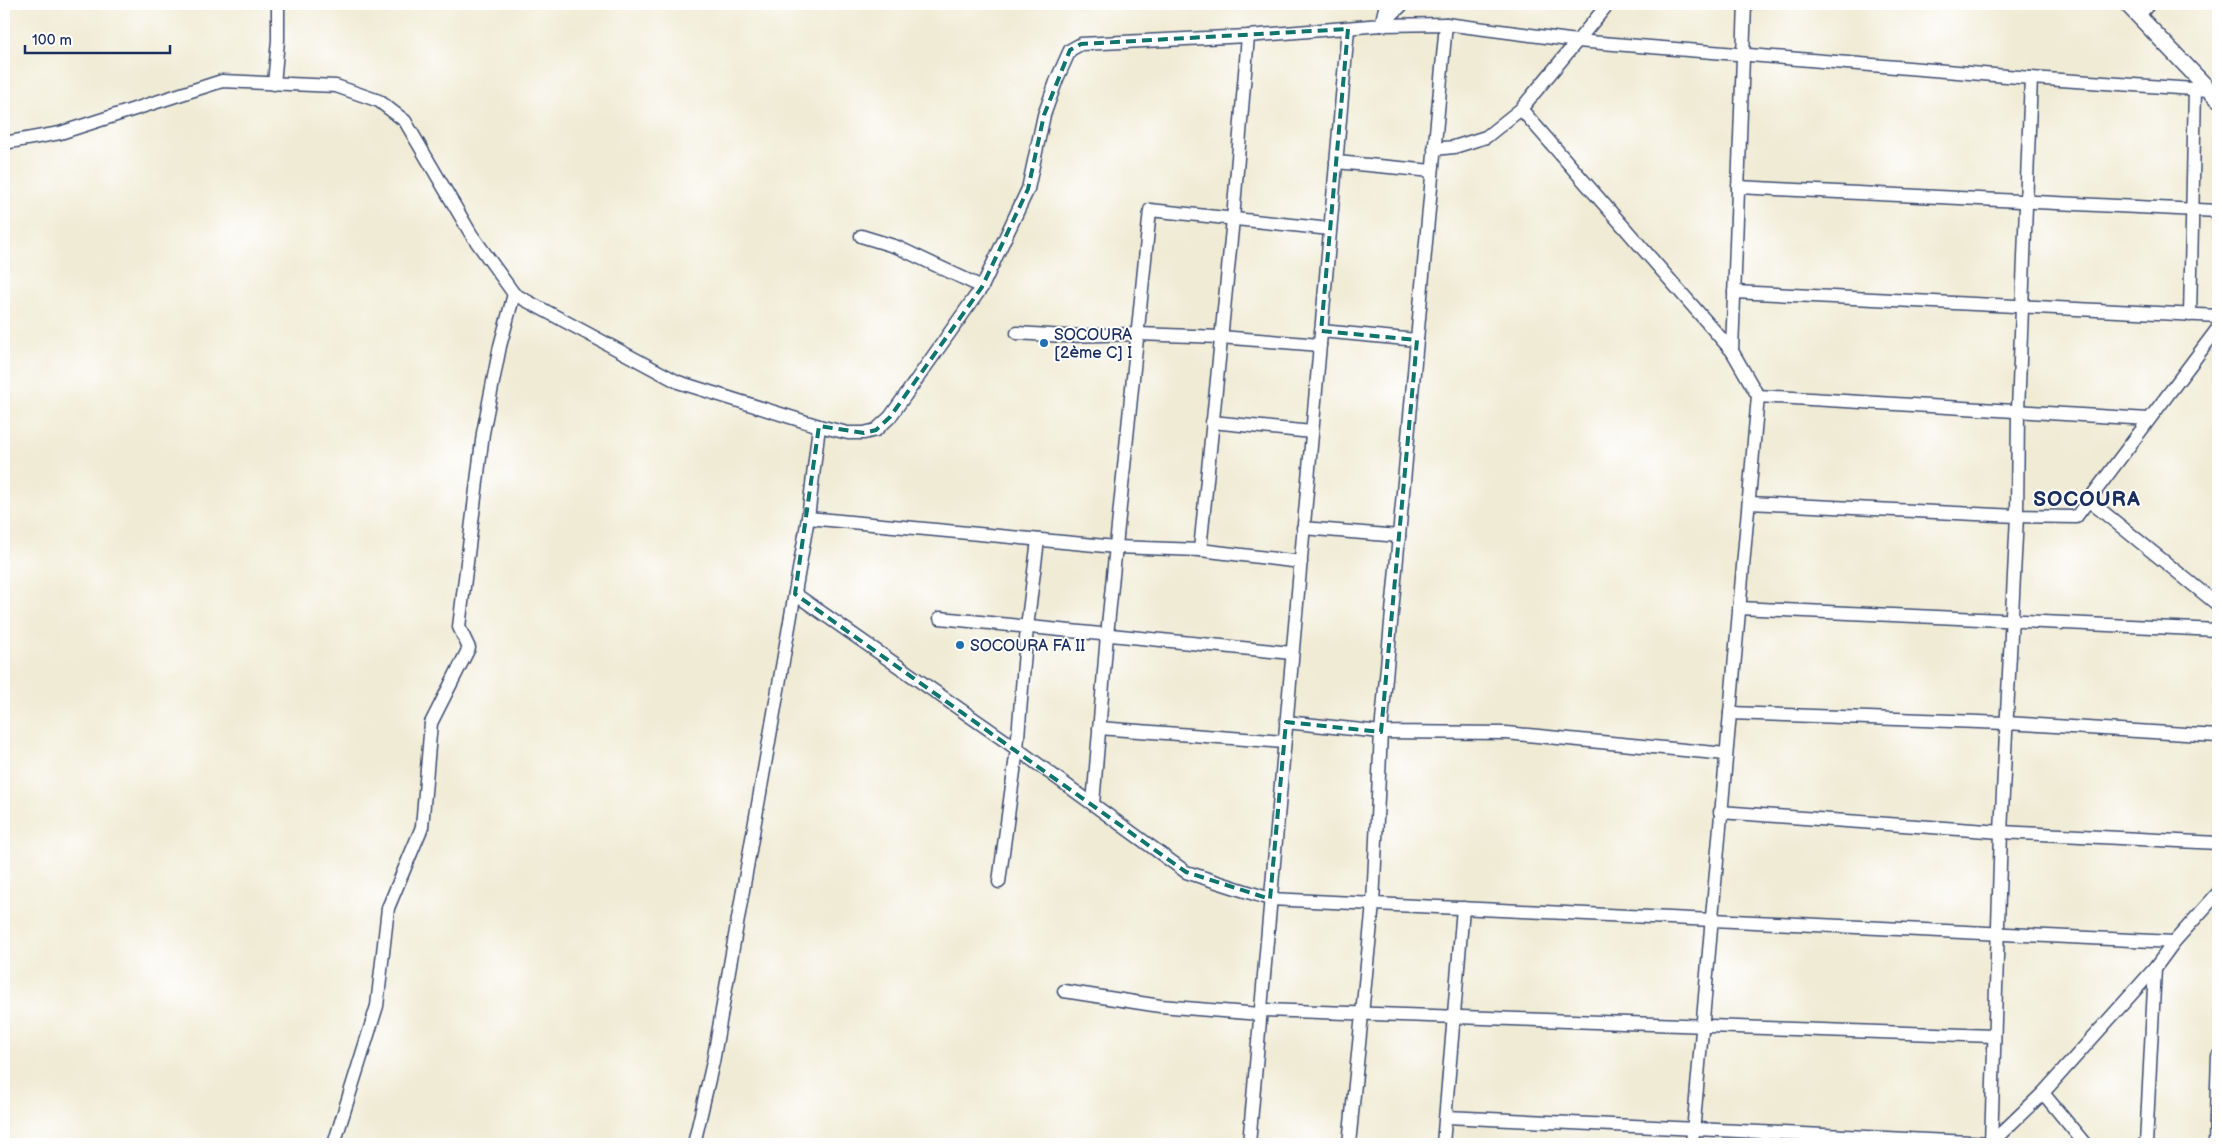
<svg xmlns="http://www.w3.org/2000/svg" width="2222" height="1148" viewBox="0 0 2222 1148" font-family="'Balsamiq Sans',sans-serif">
<style>
.lines{fill:none;stroke-linecap:round;stroke-linejoin:round}
.minor-casing{stroke:#3b4b70;stroke-width:15}
.major-casing{stroke:#3b4b70;stroke-width:18}
.minor{stroke:#fff;stroke-width:12}
.major{stroke:#fff;stroke-width:15}
.marked{fill:none;stroke:#0f766e;stroke-width:4;stroke-dasharray:10 6;stroke-linejoin:round}
.poi-dot{fill:#1f6fb2;stroke:#fff;stroke-width:2}
.labels{text-anchor:middle;stroke-width:4;stroke-linejoin:round;paint-order:stroke}
.poi-label{font-size:16px;fill:#1b2f5e;stroke:#fff;text-anchor:start}
.district-label{font-size:21px;font-weight:bold;letter-spacing:1px;fill:#1b2f5e;stroke:#fff}
</style>
<rect width="100%" height="100%" fill="#fff"/>
<filter id="ink" filterUnits="userSpaceOnUse"><feTurbulence type="fractalNoise" baseFrequency=".02" numOctaves="2"/><feDisplacementMap in="SourceGraphic" scale="10" xChannelSelector="R" yChannelSelector="G"/><feConvolveMatrix kernelMatrix="1 2 1 2 8 2 1 2 1" color-interpolation-filters="sRGB"/></filter>
<filter id="wash" filterUnits="userSpaceOnUse"><feTurbulence type="fractalNoise" baseFrequency=".0096" numOctaves="4" result="noise"/><feDisplacementMap in="SourceGraphic" scale="20" xChannelSelector="R" yChannelSelector="G"/><feGaussianBlur stdDeviation="1.12" result="paint"/><feColorMatrix in="noise" values="0 0 0 0 0 0 0 0 0 0 0 0 0 0 0 0 0 1.4 0 .05"/><feComposite in="paint" operator="in"/></filter>
<g filter="url(#wash)">
<rect width="100%" height="100%" fill="#f0ebd4"/>
</g>
<g filter="url(#ink)">
<g class="lines">
<defs>
<g id="minor">
<path d="M 2139,15 L 2149,4"/>
<path d="M 1381,25 L 1403,4"/>
<path d="M 1381,25 L 1386,4"/>
<path d="M 274,84 L 278,40 L 278,4"/>
<path d="M 1521,109 L 1732,351 L 1758,396 L 1692,1144"/>
<path d="M 4,143 L 60,133 L 222,81 L 336,86 L 379,101 L 405,121 L 471,234 L 514,294 L 678,382 L 819,426 L 848,433 L 864,433 L 876,430 L 890,417 L 982,287 L 1028,189 L 1044,115 L 1057,79 L 1070,50 L 1081,44 L 1248,36 L 1381,25 L 1446,24 L 1577,41 L 2031,78 L 2208,90"/>
<path d="M 1434,149 L 1454,147 L 1486,137 L 1521,109 L 1608,4"/>
<path d="M 1336,162 L 1432,171"/>
<path d="M 1738,187 L 2218,211"/>
<path d="M 861,236 L 897,247 L 982,287"/>
<path d="M 1734,292 L 2218,316"/>
<path d="M 2190,315 L 2195,89"/>
<path d="M 1321,331 L 1417,340"/>
<path d="M 1017,333 L 1065,336 L 1138,334 L 1220,337 L 1320,345"/>
<path d="M 1732,351 L 1745,4"/>
<path d="M 1758,396 L 2149,419"/>
<path d="M 1212,422 L 1312,432"/>
<path d="M 2087,499 L 2218,605"/>
<path d="M 1749,503 L 2017,516 L 2076,517 L 2218,328"/>
<path d="M 808,518 L 1116,547 L 1200,550 L 1301,562"/>
<path d="M 1303,528 L 1399,536"/>
<path d="M 1200,550 L 1233,219 L 1248,36"/>
<path d="M 795,594 L 1017,749 L 1186,872 L 1270,899 L 2174,942"/>
<path d="M 1739,608 L 2218,630"/>
<path d="M 940,618 L 1292,653"/>
<path d="M 1730,713 L 2006,723 L 2218,736"/>
<path d="M 1286,722 L 1381,732 L 1506,733 L 1726,754"/>
<path d="M 1099,728 L 1284,742"/>
<path d="M 1093,804 L 1107,635 L 1150,210 L 1330,229"/>
<path d="M 1720,812 L 2001,832 L 2218,843"/>
<path d="M 999,882 L 1017,749 L 1027,627 L 1038,540"/>
<path d="M 1064,991 L 1160,1006 L 1260,1014"/>
<path d="M 1261,1010 L 1993,1036"/>
<path d="M 2043,1093 L 2085,1144"/>
<path d="M 1446,1117 L 1991,1143 L 2043,1093 L 2155,968 L 2174,942 L 2218,893"/>
<path d="M 334,1144 L 377,1006 L 388,908 L 422,827 L 431,723 L 469,648 L 459,627 L 483,433 L 500,346 L 514,294"/>
<path d="M 694,1144 L 713,1062 L 808,518 L 819,426"/>
<path d="M 1249,1144 L 1348,29"/>
<path d="M 1349,1144 L 1373,904 L 1381,732 L 1446,24"/>
<path d="M 1443,1144 L 1463,908"/>
<path d="M 1991,1144 L 2001,832 L 2017,516 L 2018,411 L 2031,78"/>
<path d="M 2146,1144 L 2155,968"/>
<path d="M 2215,1144 L 2218,1056"/>
</g>
<path id="major" d="M 2127,4 L 2218,99"/>
</defs>
<use href="#minor" class="minor-casing"/>
<use href="#major" class="major-casing"/>
<use href="#minor" class="minor"/>
<use href="#major" class="major"/>
</g>
</g>
<path class="marked" d="M 1348,29 L 1321,331 L 1417,340 L 1381,732 L 1286,722 L 1270,899 L 1186,872 L 795,594 L 819,426 L 864,433 L 876,430 L 890,417 L 982,287 L 1028,189 L 1044,115 L 1070,50 L 1081,44 Z"/>
<g class="poi-dot">
<circle cx="1044" cy="343" r="5"/>
<circle cx="960" cy="645" r="5"/>
</g>
<g class="labels">
<g class="poi-label">
<text x="1054" y="340">SOCOURA<tspan x="1054" dy="18">[2ème C] I</tspan></text>
<text x="970" y="651">SOCOURA FA II</text>
</g>
<g class="district-label">
<text x="2087" y="506">SOCOURA</text>
</g>
</g>
<rect width="2222" height="1148" fill="none" stroke="#fff" stroke-width="20"/>
<path d="M25 45v8h145v-8" fill="none" stroke="#1b2f5e" stroke-width="2.5"/>
<text x="32" y="45" font-size="15" fill="#1b2f5e" stroke="#ffffff" stroke-width="4" paint-order="stroke">100 m</text>
</svg>
